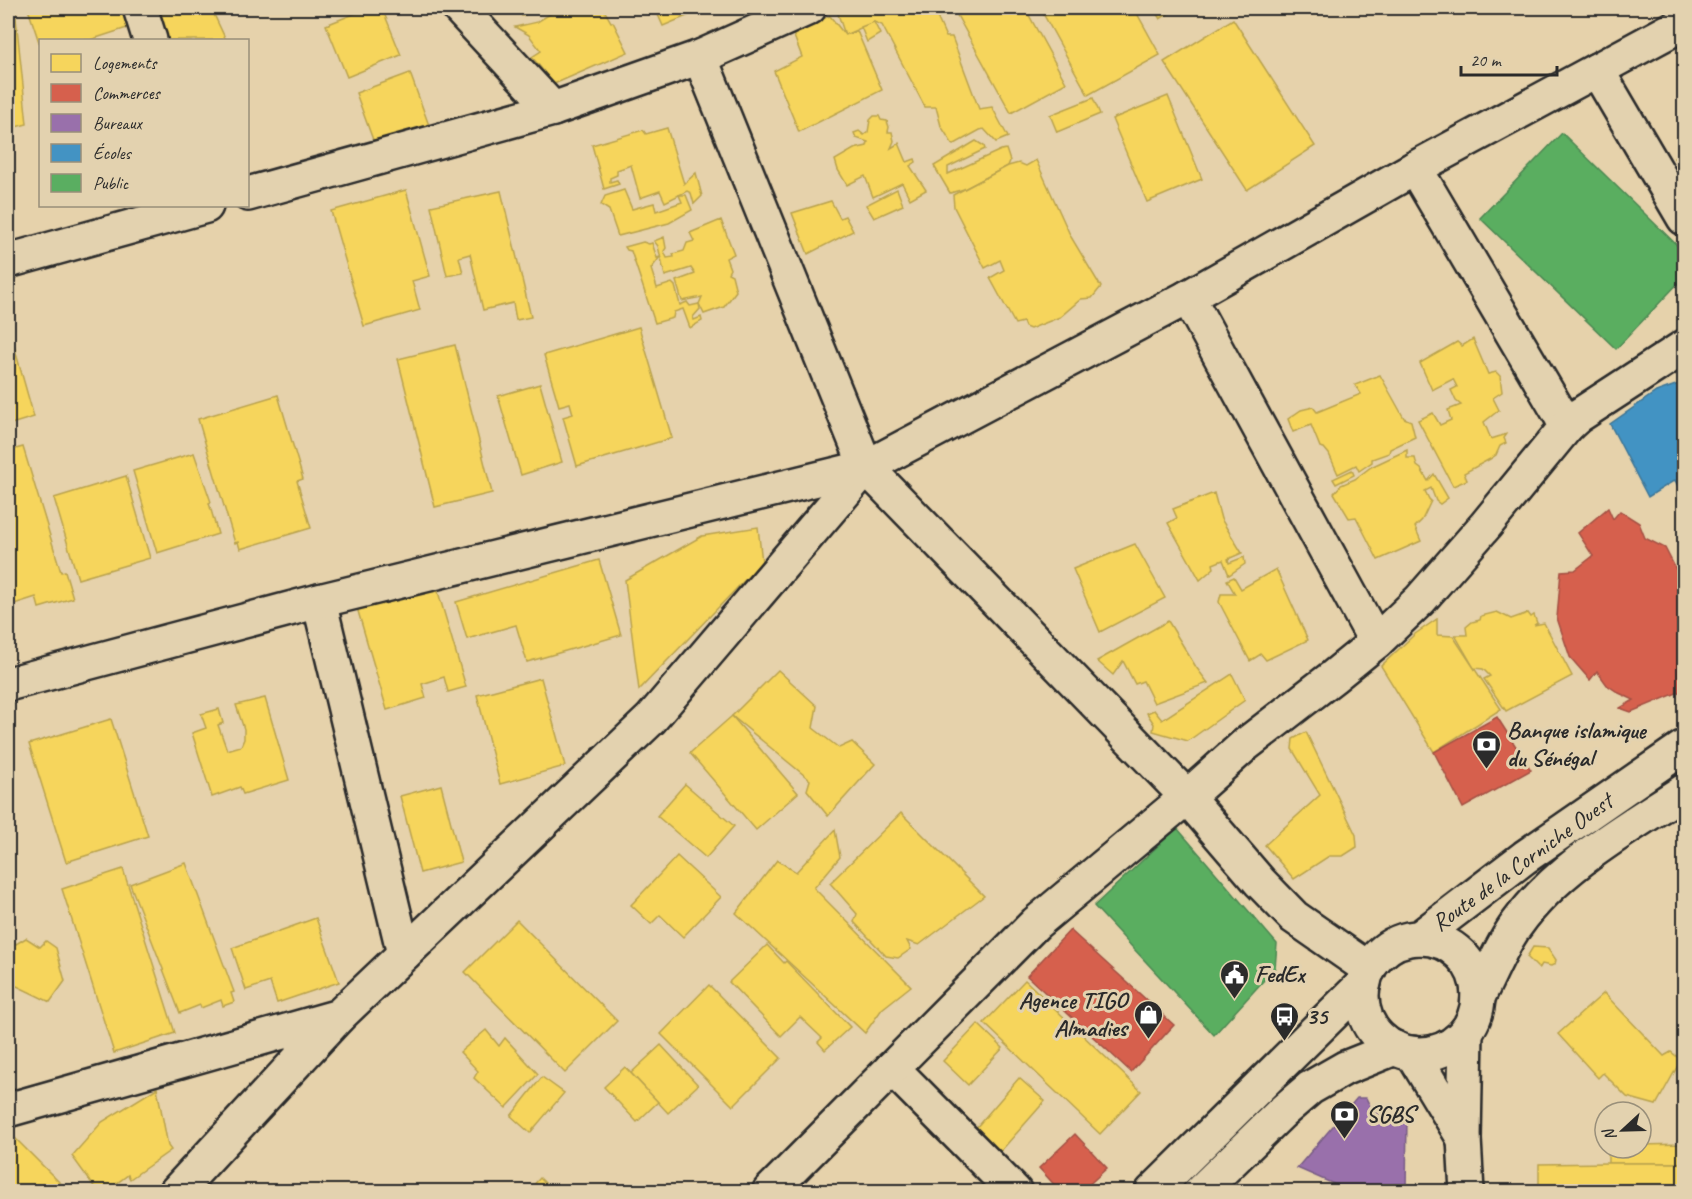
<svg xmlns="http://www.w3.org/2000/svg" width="1692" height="1199" viewBox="0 0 1692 1199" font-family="Caveat,sans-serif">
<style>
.homes{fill:#f6d55c;stroke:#b9a24d;stroke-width:1.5}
.shops{fill:#d6604d;stroke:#a35043;stroke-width:1.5}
.offices{fill:#9970ab;stroke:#785b85;stroke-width:1.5}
.schools{fill:#4393c3;stroke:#3c7495;stroke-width:1.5}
.public{fill:#5aae61;stroke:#4c8751;stroke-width:1.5}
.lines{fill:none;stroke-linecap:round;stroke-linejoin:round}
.street-casing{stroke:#2b2b2b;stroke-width:38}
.secondary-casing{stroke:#2b2b2b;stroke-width:38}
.highway-casing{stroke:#2b2b2b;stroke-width:38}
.street{stroke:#e3d2af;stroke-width:33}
.secondary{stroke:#e3d2af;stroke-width:33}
.highway{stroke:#e3d2af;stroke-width:33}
.labels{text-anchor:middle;stroke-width:6;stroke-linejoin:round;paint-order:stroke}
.poi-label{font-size:24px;font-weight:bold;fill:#2b2b2b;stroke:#e3d2af;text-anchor:start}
.street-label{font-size:24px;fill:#2b2b2b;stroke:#e3d2af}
</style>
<rect width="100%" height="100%" fill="#e6d2ab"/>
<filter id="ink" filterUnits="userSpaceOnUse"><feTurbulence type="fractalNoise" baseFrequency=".0167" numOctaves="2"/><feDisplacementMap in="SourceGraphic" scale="12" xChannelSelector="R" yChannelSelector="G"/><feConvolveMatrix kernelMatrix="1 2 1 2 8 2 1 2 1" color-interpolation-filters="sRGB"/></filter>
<g filter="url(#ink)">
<g class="homes">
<path d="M 8,8 L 15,8 L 27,124 L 8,129 Z"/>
<path d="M 32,8 L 126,8 L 133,26 L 90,40 L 40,40 L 40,45 L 28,9 Z"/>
<path d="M 152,8 L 211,8 L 226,40 L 167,40 Z"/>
<path d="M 369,8 L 382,8 L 401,55 L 347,77 L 326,25 Z"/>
<path d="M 519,8 L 541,8 L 522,16 Z"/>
<path d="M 560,8 L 603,8 L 611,22 L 613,22 L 628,52 L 554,84 L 532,57 L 541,51 L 529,35 L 515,27 L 537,22 Z"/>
<path d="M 655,8 L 706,8 L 663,26 Z"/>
<path d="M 836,8 L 933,8 L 946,37 L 952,37 L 979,109 L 992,107 L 1008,137 L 996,142 L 984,129 L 980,130 L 953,145 L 941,126 L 936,107 L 925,107 L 882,25 L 874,22 L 845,35 Z"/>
<path d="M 953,8 L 1025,8 L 1066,83 L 1011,113 Z"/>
<path d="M 1040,8 L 1134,8 L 1160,55 L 1088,95 Z"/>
<path d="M 1153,8 L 1178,8 L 1160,19 Z"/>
<path d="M 830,16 L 845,35 L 857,31 L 882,90 L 799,132 L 774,71 L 802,57 L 792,31 Z"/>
<path d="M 1233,19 L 1315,146 L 1247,190 L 1164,62 Z"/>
<path d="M 874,22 L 880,34 L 867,42 L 861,27 Z"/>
<path d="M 410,73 L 431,131 L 377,151 L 356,93 Z"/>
<path d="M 1168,96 L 1202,179 L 1147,202 L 1112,119 Z"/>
<path d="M 1093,98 L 1100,114 L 1057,132 L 1050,115 Z"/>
<path d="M 874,116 L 879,116 L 881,120 L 887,121 L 889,127 L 888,132 L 892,132 L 894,141 L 891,148 L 899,143 L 907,162 L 915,159 L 916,162 L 910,166 L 926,190 L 910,199 L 902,183 L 873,197 L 865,176 L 847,185 L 838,170 L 835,160 L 854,149 L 867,146 L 868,142 L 856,138 L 854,133 L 859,131 L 864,135 L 868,132 L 870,120 Z"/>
<path d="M 667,128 L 684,184 L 696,173 L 702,196 L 694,204 L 691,193 L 687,191 L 665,202 L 660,191 L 640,198 L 631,165 L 617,170 L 617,175 L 610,178 L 610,182 L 617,180 L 619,184 L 604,189 L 592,145 L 643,130 L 646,134 Z"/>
<path d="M 976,141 L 984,146 L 985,149 L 948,167 L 948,174 L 1001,150 L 1006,149 L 1010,161 L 1008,166 L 964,189 L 950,193 L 934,166 Z"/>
<path d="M 1684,143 L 1684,166 L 1674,158 Z"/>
<path d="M 1036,160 L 1071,237 L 1101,287 L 1092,298 L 1081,299 L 1060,317 L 1030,329 L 1025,327 L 1023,322 L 1015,324 L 990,278 L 1004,270 L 1000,260 L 985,268 L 954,207 L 953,195 L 1008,166 L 1019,163 L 1026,166 Z"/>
<path d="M 897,189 L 903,205 L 874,218 L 866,205 Z"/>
<path d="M 406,190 L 430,276 L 412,281 L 420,310 L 364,326 L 331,211 Z"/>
<path d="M 624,190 L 632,209 L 654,203 L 656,211 L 682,202 L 679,195 L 686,195 L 692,210 L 669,223 L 618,236 L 609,210 L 601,205 L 605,196 Z"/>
<path d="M 501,191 L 531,317 L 516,320 L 513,303 L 483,310 L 470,254 L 459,257 L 463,273 L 447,276 L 431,206 Z"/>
<path d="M 831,201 L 840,218 L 845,216 L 853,231 L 808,254 L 792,213 Z"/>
<path d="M 721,220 L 734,254 L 726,258 L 730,269 L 728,273 L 732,275 L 736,291 L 724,307 L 704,314 L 699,304 L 702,297 L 682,301 L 676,281 L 695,274 L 691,268 L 665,276 L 658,246 L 654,241 L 664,237 L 666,248 L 664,251 L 667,258 L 674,257 L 673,254 L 684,251 L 687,243 L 694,241 L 690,233 Z"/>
<path d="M 643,242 L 649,244 L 652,243 L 657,258 L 660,257 L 651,269 L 657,288 L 672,283 L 675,286 L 680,305 L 687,302 L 690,306 L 699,304 L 700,309 L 693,317 L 694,320 L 701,317 L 702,321 L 690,328 L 683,309 L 674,312 L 673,318 L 655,323 L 631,251 L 627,250 L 625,247 Z"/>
<path d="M 8,325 L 34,417 L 8,425 Z"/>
<path d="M 639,327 L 672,438 L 577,466 L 563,417 L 573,414 L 570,403 L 559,406 L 544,355 Z"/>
<path d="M 1473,339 L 1488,374 L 1496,372 L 1500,376 L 1502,392 L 1493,398 L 1499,410 L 1484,422 L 1491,439 L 1507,434 L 1504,438 L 1506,443 L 1500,446 L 1496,455 L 1490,459 L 1464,473 L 1467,480 L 1453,486 L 1418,420 L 1433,413 L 1440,425 L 1451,420 L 1448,410 L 1461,405 L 1456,401 L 1451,390 L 1457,387 L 1453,379 L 1432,390 L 1420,363 L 1457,342 L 1462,346 Z"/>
<path d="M 455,345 L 492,493 L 435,507 L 398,359 Z"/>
<path d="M 1380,375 L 1404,418 L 1411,421 L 1415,437 L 1390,449 L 1389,453 L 1372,459 L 1372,462 L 1359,471 L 1356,465 L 1338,474 L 1329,454 L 1324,448 L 1320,447 L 1311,425 L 1293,432 L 1288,419 L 1301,410 L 1313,407 L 1317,412 L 1361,394 L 1355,385 Z"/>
<path d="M 540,384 L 562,462 L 521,475 L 498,396 Z"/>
<path d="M 278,395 L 303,479 L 297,481 L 311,528 L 240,549 L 238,542 L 235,543 L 198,419 Z"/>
<path d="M 23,447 L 61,572 L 65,571 L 73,598 L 39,608 L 36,597 L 8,606 L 8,507 L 13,506 L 8,489 L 8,451 Z"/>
<path d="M 1407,450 L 1407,458 L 1415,458 L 1417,466 L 1421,469 L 1428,481 L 1434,474 L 1448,498 L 1440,504 L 1436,501 L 1431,488 L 1425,491 L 1429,499 L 1431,501 L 1422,520 L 1415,527 L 1421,541 L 1378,560 L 1356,517 L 1349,518 L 1334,493 L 1341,485 L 1355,479 L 1371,467 Z"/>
<path d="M 194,453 L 211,502 L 209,503 L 218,534 L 157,553 L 133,471 Z"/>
<path d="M 1352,470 L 1354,475 L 1336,484 L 1333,479 Z"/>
<path d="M 126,476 L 150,558 L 78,579 L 54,498 Z"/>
<path d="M 1214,493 L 1221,519 L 1242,553 L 1228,559 L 1229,563 L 1244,557 L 1245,564 L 1229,575 L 1223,560 L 1213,564 L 1214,568 L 1200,580 L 1168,523 L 1177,518 L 1173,509 Z"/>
<path d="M 758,527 L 762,562 L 639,690 L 625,580 L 702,536 Z"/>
<path d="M 1135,544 L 1165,598 L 1100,632 L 1073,569 Z"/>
<path d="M 599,560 L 621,635 L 527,662 L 516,625 L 467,639 L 456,602 Z"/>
<path d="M 1276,569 L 1308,640 L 1266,660 L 1261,654 L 1250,661 L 1219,602 L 1221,594 L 1235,594 L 1227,580 L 1234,577 L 1241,589 Z"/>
<path d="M 434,578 L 466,687 L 448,692 L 444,677 L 422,684 L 426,698 L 387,710 L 355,601 Z"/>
<path d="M 1497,612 L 1511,619 L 1528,613 L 1531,617 L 1534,615 L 1537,623 L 1534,625 L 1544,623 L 1572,676 L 1506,711 L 1484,679 L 1490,676 L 1483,669 L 1474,668 L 1455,635 L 1467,635 L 1466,627 L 1472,622 L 1480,620 L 1481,616 Z"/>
<path d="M 1437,619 L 1437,635 L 1453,636 L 1501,709 L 1434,752 L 1381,666 L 1415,634 Z"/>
<path d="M 1168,621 L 1196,667 L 1208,683 L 1154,703 L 1143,681 L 1135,684 L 1123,661 L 1113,675 L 1097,661 Z"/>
<path d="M 778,670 L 817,706 L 813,728 L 839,748 L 852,742 L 875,764 L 828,816 L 807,790 L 810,780 L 732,716 Z"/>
<path d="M 1232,674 L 1245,700 L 1188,741 L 1153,731 L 1154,724 L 1147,713 L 1154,710 L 1162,720 Z"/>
<path d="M 541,678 L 565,766 L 500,784 L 477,695 Z"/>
<path d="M 265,698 L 289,780 L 243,794 L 240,787 L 212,797 L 192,733 L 206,728 L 201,714 L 219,709 L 223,723 L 218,725 L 227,750 L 241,746 L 244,739 L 244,729 L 236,705 Z"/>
<path d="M 732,716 L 798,793 L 756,830 L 690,753 Z"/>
<path d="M 111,719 L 148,836 L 66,862 L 29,744 Z"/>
<path d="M 1306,732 L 1356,835 L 1357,847 L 1343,856 L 1329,856 L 1294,879 L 1265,845 L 1320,795 L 1292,749 L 1293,739 Z"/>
<path d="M 685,784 L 734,826 L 706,858 L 657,816 Z"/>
<path d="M 441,785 L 461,862 L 420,873 L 400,796 Z"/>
<path d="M 901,813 L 984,896 L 919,945 L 907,941 L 911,949 L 898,958 L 886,956 L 854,922 L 857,914 L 830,883 Z"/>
<path d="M 835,830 L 840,857 L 814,888 L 911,986 L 882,1009 L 865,1033 L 736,913 L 777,860 L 796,872 Z"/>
<path d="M 677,856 L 721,897 L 683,937 L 660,915 L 651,924 L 631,905 Z"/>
<path d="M 186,863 L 234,992 L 231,993 L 234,1002 L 223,1006 L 221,1000 L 201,1008 L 200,1005 L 180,1013 L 130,884 Z"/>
<path d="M 123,869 L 175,1033 L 114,1053 L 62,889 Z"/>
<path d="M 316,918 L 339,982 L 277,1003 L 270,982 L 246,990 L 232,948 Z"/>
<path d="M 517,920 L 617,1021 L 565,1073 L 465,972 Z"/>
<path d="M 8,936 L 16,944 L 26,938 L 40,947 L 46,941 L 56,948 L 65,981 L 50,1002 L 17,986 L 8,990 Z"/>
<path d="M 767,945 L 784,963 L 786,961 L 850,1027 L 825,1050 L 818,1042 L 822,1038 L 800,1017 L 781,1036 L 729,982 Z"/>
<path d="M 1533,947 L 1548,948 L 1556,960 L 1555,964 L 1551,966 L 1542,964 L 1539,969 L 1527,957 Z"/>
<path d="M 1025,980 L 1141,1091 L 1100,1134 L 984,1023 Z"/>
<path d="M 709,985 L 781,1058 L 733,1106 L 661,1034 Z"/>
<path d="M 1604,993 L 1664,1056 L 1671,1052 L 1681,1060 L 1656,1105 L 1627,1097 L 1603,1073 L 1598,1078 L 1558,1034 Z"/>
<path d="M 978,1024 L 1003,1048 L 968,1085 L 943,1061 Z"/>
<path d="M 486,1030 L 499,1046 L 505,1038 L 538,1074 L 506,1108 L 474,1078 L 478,1071 L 460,1052 Z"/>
<path d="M 661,1045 L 698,1085 L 668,1113 L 631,1073 Z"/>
<path d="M 625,1067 L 658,1102 L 637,1122 L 604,1087 Z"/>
<path d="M 542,1077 L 564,1093 L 530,1133 L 511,1116 Z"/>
<path d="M 1019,1078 L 1045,1101 L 1000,1152 L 975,1129 Z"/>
<path d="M 157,1088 L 168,1146 L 171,1150 L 130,1179 L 128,1175 L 105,1192 L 98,1192 L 72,1156 L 102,1122 Z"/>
<path d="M 15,1138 L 69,1192 L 8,1192 L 8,1147 Z"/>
<path d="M 1684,1144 L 1684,1163 L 1608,1163 L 1608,1148 L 1641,1148 L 1641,1145 Z"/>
<path d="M 1608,1163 L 1684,1163 L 1684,1192 L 1539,1192 L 1539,1164 Z"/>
<path d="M 540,1178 L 554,1192 L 527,1192 Z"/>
</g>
<g class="shops">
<path d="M 1608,508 L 1613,519 L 1620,511 L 1639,523 L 1645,538 L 1665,548 L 1684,585 L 1684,690 L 1631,712 L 1620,708 L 1634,700 L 1619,693 L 1607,685 L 1597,671 L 1590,680 L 1570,657 L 1557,618 L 1561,571 L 1575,570 L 1593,556 L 1578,533 Z"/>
<path d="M 1497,717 L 1531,770 L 1463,808 L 1434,752 Z"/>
<path d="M 1070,930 L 1174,1025 L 1131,1072 L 1027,976 Z"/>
<path d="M 1075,1134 L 1107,1168 L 1081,1192 L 1061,1192 L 1039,1168 Z"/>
</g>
<path class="offices" d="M 1357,1098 L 1366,1098 L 1373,1112 L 1385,1116 L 1407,1116 L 1406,1192 L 1352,1192 L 1297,1168 Z"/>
<path class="schools" d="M 1684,382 L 1684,499 L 1675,480 L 1648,497 L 1610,424 L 1656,392 Z"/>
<g class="public">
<path d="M 1562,133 L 1684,252 L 1684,277 L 1616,349 L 1480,218 Z"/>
<path d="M 1177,828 L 1277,944 L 1275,968 L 1214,1035 L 1094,906 Z"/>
</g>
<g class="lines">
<defs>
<g id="street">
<path d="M 140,8 L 150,40"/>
<path d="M 459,8 L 553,109"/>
<path d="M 700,57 L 866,467 L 1187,797 L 1260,882 L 1294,917 L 1369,969"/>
<path d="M 1597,70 L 1684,218"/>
<path d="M 1415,168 L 1567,426"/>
<path d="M 248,194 L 553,109 L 700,57 L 809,8"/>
<path d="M 8,261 L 206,206"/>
<path d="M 1188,297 L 1376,642"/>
<path d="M 319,601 L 404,954"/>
<path d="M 892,1068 L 1015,1192"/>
<path d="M 8,1110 L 339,1016"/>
<path d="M 176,1192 L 339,1016 L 651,719 L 866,467"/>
<path d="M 769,1192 L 1036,923 L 1187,797 L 1245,745 L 1333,677 L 1376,642 L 1420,600 L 1485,526 L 1567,426 L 1578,416 L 1684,347"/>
</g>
<g id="secondary">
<path d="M 8,684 L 319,601 L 866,467 L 1188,297 L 1415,168 L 1684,23"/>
<path d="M 1466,1032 L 1464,1139 L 1467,1192"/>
<path d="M 1412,1053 L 1464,1139"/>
</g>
<g id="highway">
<path d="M 1419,938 L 1525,857 L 1684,747"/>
<circle cx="1420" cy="996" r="58"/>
<path d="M 1478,997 C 1491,973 1501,945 1517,924 C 1559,866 1626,829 1684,791"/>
<path d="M 1152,1192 L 1364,983"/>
<path d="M 1200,1192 L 1282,1112 L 1310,1088 L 1345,1068 L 1395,1048"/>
</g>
</defs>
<use href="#street" class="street-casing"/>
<use href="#secondary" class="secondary-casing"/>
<use href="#highway" class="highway-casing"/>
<use href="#street" class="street"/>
<use href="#secondary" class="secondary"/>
<use href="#highway" class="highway"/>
</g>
</g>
<defs>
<symbol id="bank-pin" viewBox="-11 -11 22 30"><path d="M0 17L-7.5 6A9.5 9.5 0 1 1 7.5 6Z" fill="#2b2b2b" stroke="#e3d2af"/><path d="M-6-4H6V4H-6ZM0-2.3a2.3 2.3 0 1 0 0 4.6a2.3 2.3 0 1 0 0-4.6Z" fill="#fff"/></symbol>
<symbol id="civic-pin" viewBox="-11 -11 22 30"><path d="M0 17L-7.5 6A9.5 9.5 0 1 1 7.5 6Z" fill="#2b2b2b" stroke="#e3d2af"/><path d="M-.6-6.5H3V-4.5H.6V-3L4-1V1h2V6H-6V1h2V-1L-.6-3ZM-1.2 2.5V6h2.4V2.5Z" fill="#fff"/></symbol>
<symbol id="shop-pin" viewBox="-11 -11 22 30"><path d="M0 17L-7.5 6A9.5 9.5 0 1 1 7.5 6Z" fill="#2b2b2b" stroke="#e3d2af"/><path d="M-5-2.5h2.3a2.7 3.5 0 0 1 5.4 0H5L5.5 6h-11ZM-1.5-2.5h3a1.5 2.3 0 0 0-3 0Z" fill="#fff"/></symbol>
<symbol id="bus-pin" viewBox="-11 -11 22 30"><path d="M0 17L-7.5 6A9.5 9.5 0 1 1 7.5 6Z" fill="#2b2b2b" stroke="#e3d2af"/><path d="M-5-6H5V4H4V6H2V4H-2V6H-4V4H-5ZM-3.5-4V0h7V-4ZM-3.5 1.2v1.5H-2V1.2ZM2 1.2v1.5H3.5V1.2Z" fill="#fff"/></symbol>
</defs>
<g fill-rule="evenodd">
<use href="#bank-pin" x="1470" y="728" width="33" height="45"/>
<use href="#civic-pin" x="1218" y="958" width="33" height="45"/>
<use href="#shop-pin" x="1132" y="998" width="33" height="45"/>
<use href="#bus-pin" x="1268" y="1000" width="33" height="45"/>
<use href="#bank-pin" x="1328" y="1098" width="33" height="45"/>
</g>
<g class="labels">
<g class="poi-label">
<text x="1507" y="738">Banque islamique<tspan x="1507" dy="28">du Sénégal</tspan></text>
<text x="1255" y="982">FedEx</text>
<text x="1127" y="1008" text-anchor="end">Agence TIGO<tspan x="1127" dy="28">Almadies</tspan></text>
<text x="1306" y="1024">35</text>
<text x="1366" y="1122">SGBS</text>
</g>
<g class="street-label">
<text transform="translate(1522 862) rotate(-36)" y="8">Route de la Corniche Ouest</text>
</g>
</g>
<rect width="1692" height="1199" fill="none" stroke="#e3d2af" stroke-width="30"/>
<rect x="15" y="15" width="1662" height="1169" fill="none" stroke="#2b2b2b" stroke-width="2" filter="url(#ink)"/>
<rect x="39" y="39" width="210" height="168" fill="#e3d2af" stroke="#998f7a" stroke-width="1.5"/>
<rect x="51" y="54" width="30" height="18" fill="#f6d55c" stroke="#998f7a" stroke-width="1.5"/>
<text x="93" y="69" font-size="18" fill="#2b2b2b">Logements</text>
<rect x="51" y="84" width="30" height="18" fill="#d6604d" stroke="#998f7a" stroke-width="1.5"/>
<text x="93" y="99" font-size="18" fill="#2b2b2b">Commerces</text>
<rect x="51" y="114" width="30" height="18" fill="#9970ab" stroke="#998f7a" stroke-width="1.5"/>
<text x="93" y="129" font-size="18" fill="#2b2b2b">Bureaux</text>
<rect x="51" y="144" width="30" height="18" fill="#4393c3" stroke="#998f7a" stroke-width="1.5"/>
<text x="93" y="159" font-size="18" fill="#2b2b2b">Écoles</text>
<rect x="51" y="174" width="30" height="18" fill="#5aae61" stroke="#998f7a" stroke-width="1.5"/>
<text x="93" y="189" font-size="18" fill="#2b2b2b">Public</text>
<g transform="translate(1623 1130) rotate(248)"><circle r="28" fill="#e3d2af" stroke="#998f7a" stroke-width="1.5"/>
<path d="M0-4.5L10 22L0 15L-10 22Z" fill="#2b2b2b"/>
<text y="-9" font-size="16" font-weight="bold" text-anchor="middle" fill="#2b2b2b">N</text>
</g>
<path d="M1461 66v9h96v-9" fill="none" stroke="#2b2b2b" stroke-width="3"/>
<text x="1470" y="66" font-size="18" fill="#2b2b2b" stroke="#e3d2af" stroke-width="4.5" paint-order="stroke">20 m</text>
</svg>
